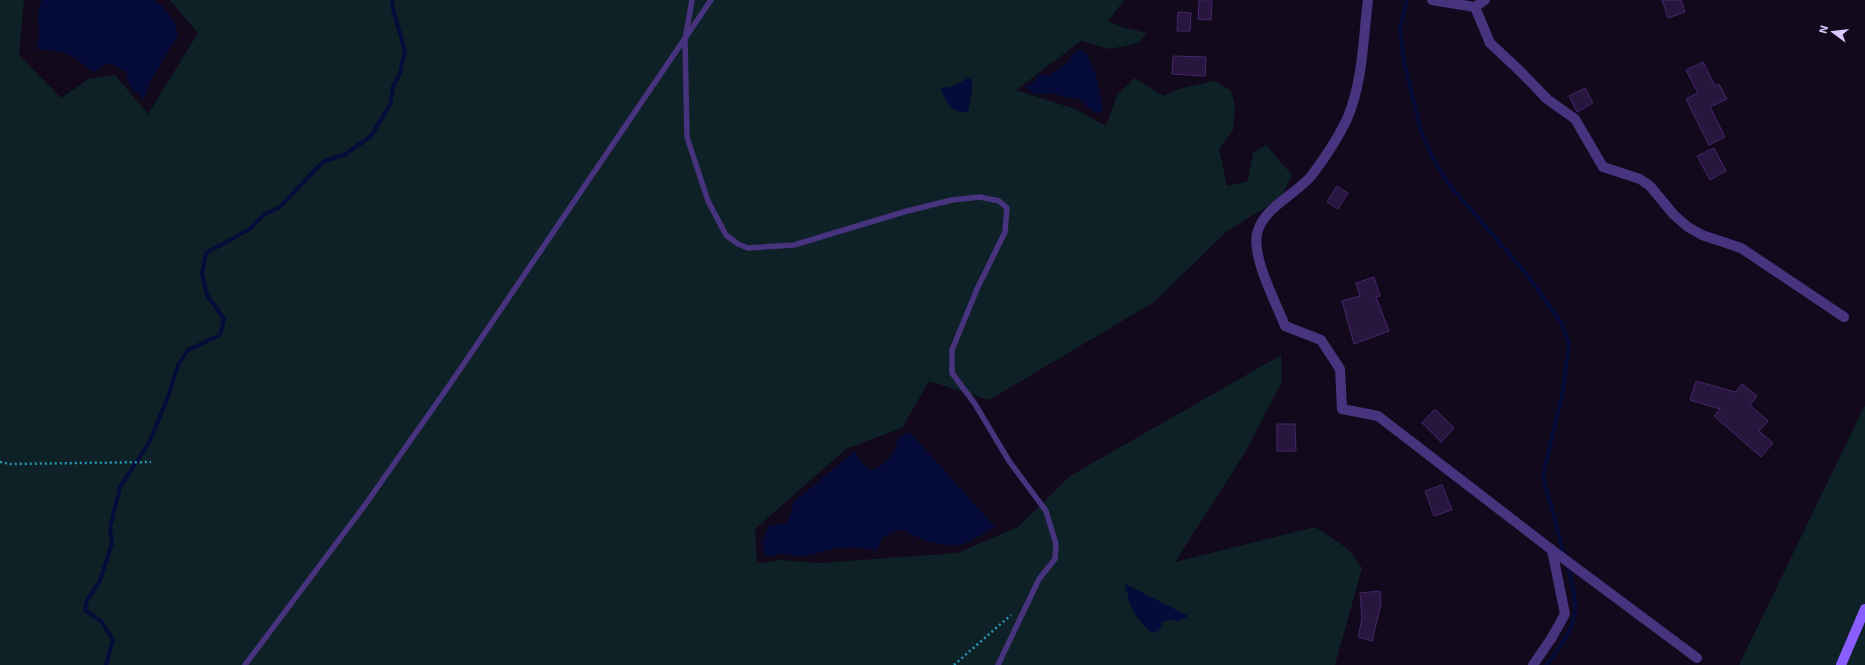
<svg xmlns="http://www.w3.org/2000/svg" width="1865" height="665" viewBox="0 0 1865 665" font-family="'Exo 2',sans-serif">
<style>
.green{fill:#0d2127}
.water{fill:#060c39}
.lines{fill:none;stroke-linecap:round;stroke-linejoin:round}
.stream{stroke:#060c39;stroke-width:4}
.building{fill:#28163e;stroke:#45266b}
.path{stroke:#2798b2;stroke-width:2.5;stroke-dasharray:2 3;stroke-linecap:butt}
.lane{stroke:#48337e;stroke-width:5.5}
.street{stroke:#48337e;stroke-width:10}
.secondary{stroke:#895dff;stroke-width:10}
</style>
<rect width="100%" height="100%" fill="#120a1c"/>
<g class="green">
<path d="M 0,0 L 24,0 L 19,55 L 61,98 L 89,79 L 115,75 L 148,114 L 198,33 L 170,0 L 1124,0 L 1108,21 L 1125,28 L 1147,33 L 1138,43 L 1110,49 L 1081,41 L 1016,90 L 1075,109 L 1106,126 L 1117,95 L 1135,78 L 1163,96 L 1178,89 L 1215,81 L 1231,91 L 1235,107 L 1233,130 L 1219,149 L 1227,186 L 1248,181 L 1253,153 L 1266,145 L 1292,175 L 1281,198 L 1226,232 L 1154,302 L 989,400 L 929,381 L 902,428 L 846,449 L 755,529 L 757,563 L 781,560 L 819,563 L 957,553 L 1018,527 L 1070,476 L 1281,355 L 1282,381 L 1246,451 L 1175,562 L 1315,527 L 1348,549 L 1362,568 L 1335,665 L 0,665 Z"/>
<path d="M 1865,405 L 1865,665 L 1739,665 Z"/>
</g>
<g class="water">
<path d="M 42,0 L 153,0 C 167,7 175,20 178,35 L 149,84 L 144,99 L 130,87 L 126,72 L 109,63 L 93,72 C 72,54 63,51 36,49 C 37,45 38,41 39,36 C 40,22 35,15 42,0 Z"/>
<path d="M 1080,50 L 1086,52 L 1096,75 L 1103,110 L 1097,114 L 1077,98 L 1063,97 L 1054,93 L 1036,94 L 1024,87 L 1034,82 L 1039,74 L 1048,76 L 1069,61 L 1072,55 Z"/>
<path d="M 968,78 L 972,80 L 972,91 L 968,112 C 949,112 949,105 941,91 L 942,88 L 951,87 Z"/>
<path d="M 910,432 L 995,527 C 985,532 976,539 965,543 C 947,551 917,538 901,529 L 883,537 L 877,550 C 863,548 851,546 837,548 C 813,552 808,562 782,553 L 771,557 L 765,555 L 762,543 L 769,525 L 785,524 L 790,516 L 794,502 L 855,451 L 861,463 L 871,470 C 886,466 895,453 898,438 Z"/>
<path d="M 1124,583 L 1188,616 L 1179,621 L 1167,620 L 1162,623 L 1160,630 L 1154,633 C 1146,630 1137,618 1133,611 C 1128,602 1128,592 1124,583 Z"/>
</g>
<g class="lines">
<g class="stream">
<path d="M 1407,0 L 1400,27 L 1404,62 L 1421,131 L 1432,156 L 1447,182 L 1524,271 L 1561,322 L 1569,344 L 1563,391 L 1543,476 L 1565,558"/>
<path d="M 106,665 L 113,640 L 102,622 L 85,610 L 87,600 L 100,581 L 112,543 L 110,528 L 120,487 L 149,443 L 168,397 L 178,365 L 188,350 L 220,335 L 224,319 L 207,295 L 202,274 L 206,253 L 250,229 L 265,214 L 280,207 L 317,168 L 325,161 L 344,155 L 371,136 L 390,105 L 393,87 L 400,73 L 405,51 L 392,5 L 393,0"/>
<path d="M 1546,665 C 1558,651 1574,629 1575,610 C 1576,595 1571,579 1567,564"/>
</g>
</g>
<g class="building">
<path d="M 1662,0 L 1681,0 L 1685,12 L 1668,18 Z"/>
<path d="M 1199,1 L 1212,1 L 1211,20 L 1198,19 Z"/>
<path d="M 1178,12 L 1191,13 L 1190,31 L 1177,31 Z"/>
<path d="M 1173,56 L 1206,57 L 1205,76 L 1172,74 Z"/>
<path d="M 1703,62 L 1715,86 L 1719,84 L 1727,99 L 1710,107 L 1725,137 L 1709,145 L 1686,99 L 1698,93 L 1686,70 Z"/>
<path d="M 1585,88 L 1593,103 L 1577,112 L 1569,96 Z"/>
<path d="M 1714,148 L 1726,171 L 1710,180 L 1697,156 Z"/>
<path d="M 1337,186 L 1348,193 L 1338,209 L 1327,202 Z"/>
<path d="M 1374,277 L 1380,296 L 1376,297 L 1389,331 L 1354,344 L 1342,301 L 1360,296 L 1356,283 Z"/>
<path d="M 1696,381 L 1735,392 L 1742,384 L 1757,396 L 1750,405 L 1768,421 L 1759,431 L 1773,443 L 1761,457 L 1714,416 L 1720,409 L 1690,400 Z"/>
<path d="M 1435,409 L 1454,428 L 1441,442 L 1422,423 Z"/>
<path d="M 1277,424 L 1295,424 L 1296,451 L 1277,451 Z"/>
<path d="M 1442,485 L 1452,510 L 1434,516 L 1425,491 Z"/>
<path d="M 1380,591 L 1381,604 L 1372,641 L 1358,637 L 1362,619 L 1360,593 Z"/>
</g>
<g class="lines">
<g class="path">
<path d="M 0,462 L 10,464 L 151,462"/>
<path d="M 954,665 L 1011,615"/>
</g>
<g class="lane">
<path d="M 692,0 L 685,40 L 687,137 L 708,201 L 726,235 L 738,244 L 748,248 L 794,245 L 907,211 L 952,200 L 980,197 L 999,201 L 1007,208 L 1005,232 L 977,289 L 952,350 L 952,373 L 975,404 L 1009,461 L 1046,511 L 1056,544 L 1055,559 L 1039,579 L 998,665"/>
<path d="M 245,665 L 365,505 L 448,387 L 711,0"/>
</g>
<g class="street">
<path d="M 1368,0 C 1363,39 1363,82 1347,119 C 1338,138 1324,159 1312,175 C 1297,194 1262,208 1257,234 C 1252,258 1276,303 1285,326 L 1321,340 L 1340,369 L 1342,409 L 1378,416 L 1552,550 L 1697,658"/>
<path d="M 1432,0 L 1475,7 L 1485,0"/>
<path d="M 1475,7 L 1490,43 L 1521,72 L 1547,99 L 1575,119 L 1603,167 L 1640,179 L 1650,186 L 1674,215 L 1688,227 L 1702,235 L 1741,248 L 1844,317"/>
<path d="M 1533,665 L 1551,639 L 1565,614 L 1552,550"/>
</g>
<path class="secondary" d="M 1841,665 L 1865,609"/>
</g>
<g transform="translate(1833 32) rotate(285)" stroke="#120a1c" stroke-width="3" paint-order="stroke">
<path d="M0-3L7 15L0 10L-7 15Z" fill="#dbc6ff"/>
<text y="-6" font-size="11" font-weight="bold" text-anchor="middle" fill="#dbc6ff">N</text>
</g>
</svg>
